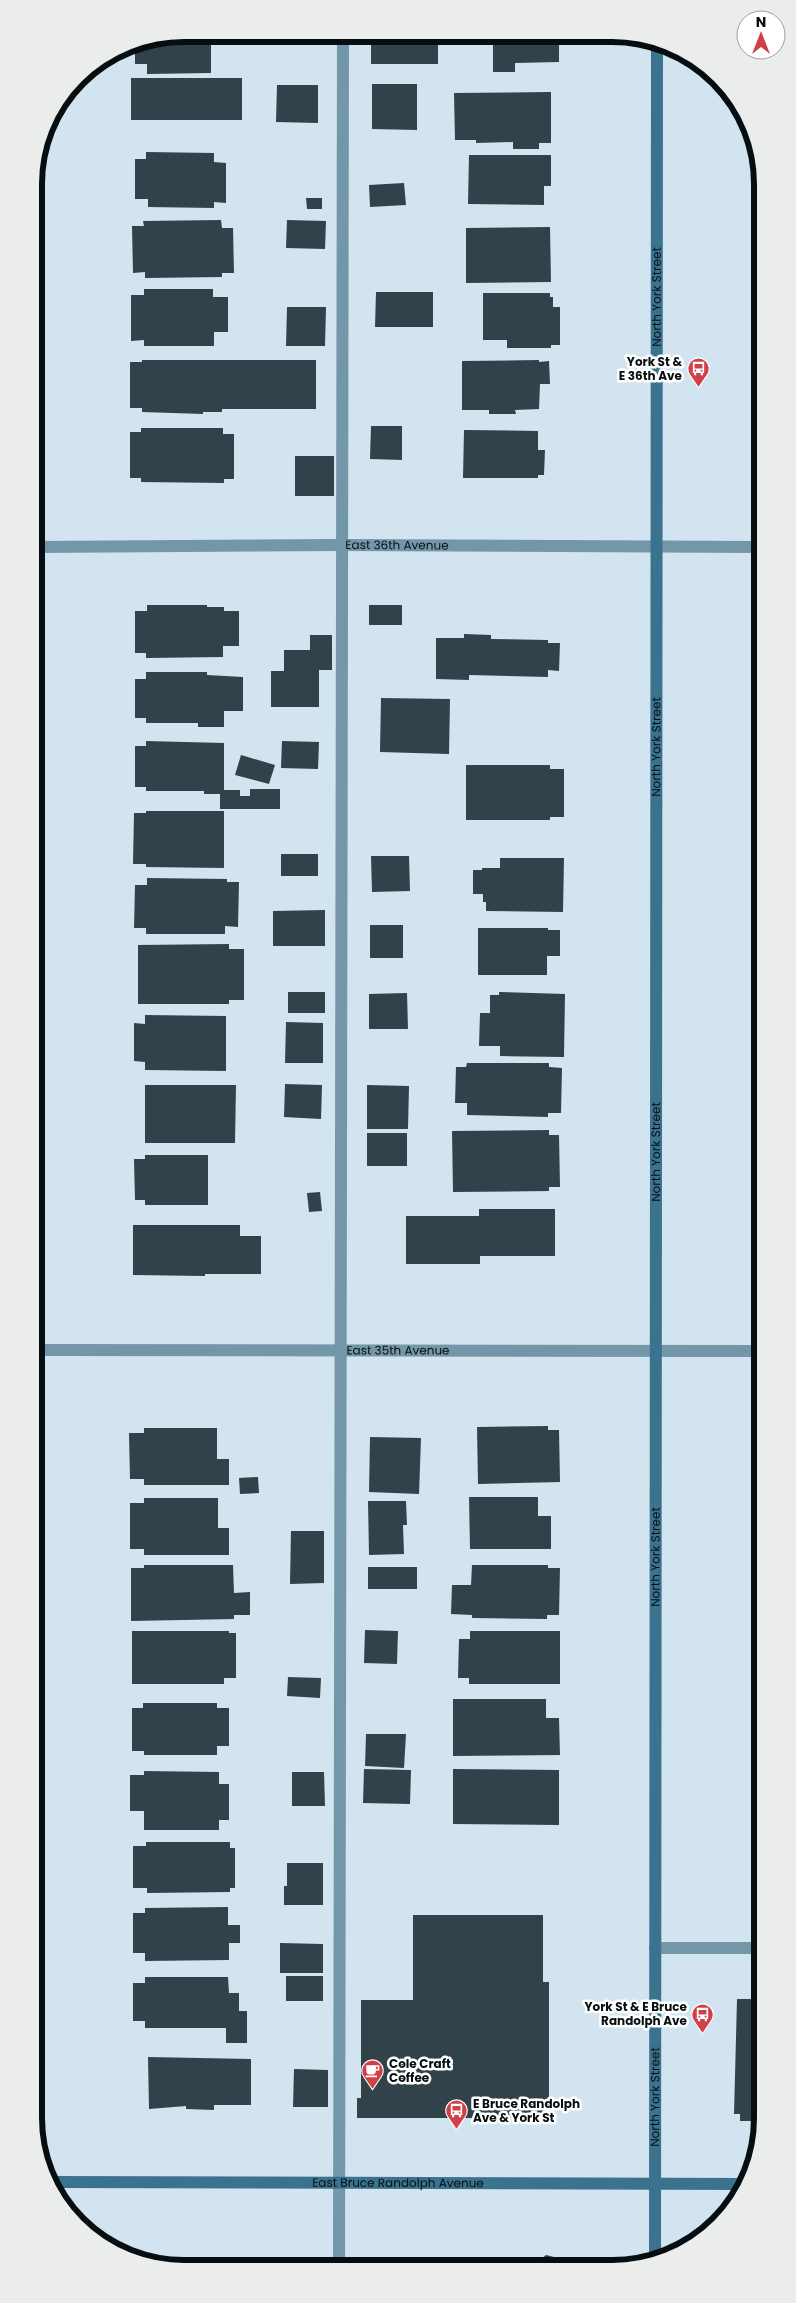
<svg xmlns="http://www.w3.org/2000/svg" width="796" height="2303" viewBox="0 0 796 2303" font-family="Poppins,sans-serif">
<style>
.building{fill:#32424a}
.lines{fill:none;stroke-linecap:round;stroke-linejoin:round}
.lane{stroke:#7396a9;stroke-width:12}
.street{stroke:#7396a9;stroke-width:12}
.secondary{stroke:#3b728d;stroke-width:12}
.labels{text-anchor:middle;stroke-width:5;stroke-linejoin:round;paint-order:stroke}
.street-label{font-size:12px;fill:#070e11;stroke:#fff}
.poi-label{font-size:12px;font-weight:bold;fill:#070e11;stroke:#fff;text-anchor:end}
.rim{fill:none;stroke:#070e11;stroke-width:6}
</style>
<rect width="100%" height="100%" fill="#d1e4ef"/>
<g class="building">
<path d="M 185,34 L 211,34 L 211,73 L 147,74 L 147,64 L 135,64 L 135,44 Z"/>
<path d="M 296,34 L 329,35 L 328,43 L 296,42 Z"/>
<path d="M 413,35 L 438,35 L 438,64 L 371,64 L 371,40 L 413,40 Z"/>
<path d="M 484,36 L 550,36 L 550,39 L 559,39 L 559,62 L 515,63 L 515,72 L 493,72 L 493,40 L 484,40 Z"/>
<rect x="131" y="78" width="111" height="42"/>
<path d="M 372,84 L 417,84 L 417,130 L 372,129 Z"/>
<path d="M 277,85 L 318,85 L 318,123 L 276,122 Z"/>
<path d="M 551,92 L 551,143 L 539,143 L 539,149 L 513,149 L 513,142 L 476,143 L 476,140 L 455,140 L 454,93 Z"/>
<path d="M 146,152 L 214,153 L 214,162 L 226,163 L 226,203 L 214,202 L 214,208 L 148,207 L 148,199 L 135,199 L 135,159 L 146,159 Z"/>
<path d="M 469,155 L 551,155 L 551,186 L 544,186 L 544,205 L 468,204 Z"/>
<path d="M 404,183 L 406,205 L 370,207 L 369,185 Z"/>
<path d="M 306,198 L 322,198 L 322,209 L 307,209 Z"/>
<path d="M 221,220 L 222,228 L 233,228 L 234,273 L 222,273 L 222,277 L 145,278 L 145,272 L 133,273 L 132,226 L 144,226 L 143,221 Z"/>
<path d="M 287,220 L 326,221 L 325,249 L 286,248 Z"/>
<path d="M 550,227 L 551,282 L 466,283 L 466,228 Z"/>
<path d="M 144,289 L 213,289 L 213,297 L 228,297 L 228,332 L 214,332 L 214,346 L 144,346 L 144,340 L 131,341 L 131,295 L 144,295 Z"/>
<path d="M 376,292 L 433,292 L 433,327 L 375,327 Z"/>
<path d="M 483,293 L 550,293 L 550,297 L 553,297 L 553,307 L 560,307 L 560,345 L 551,345 L 551,348 L 507,348 L 507,340 L 483,340 Z"/>
<path d="M 287,307 L 326,307 L 325,346 L 286,346 Z"/>
<path d="M 142,360 L 316,360 L 316,409 L 222,409 L 222,412 L 203,412 L 203,414 L 142,412 L 142,408 L 130,408 L 130,362 L 142,362 Z"/>
<path d="M 539,360 L 539,362 L 549,361 L 550,384 L 540,384 L 539,409 L 515,410 L 516,414 L 489,414 L 489,410 L 462,410 L 462,361 Z"/>
<path d="M 371,426 L 402,426 L 402,460 L 370,459 Z"/>
<path d="M 141,428 L 223,428 L 223,434 L 234,434 L 234,479 L 224,479 L 224,483 L 141,482 L 141,478 L 130,478 L 130,432 L 141,432 Z"/>
<path d="M 464,430 L 538,431 L 538,450 L 545,450 L 544,475 L 538,475 L 538,478 L 463,478 Z"/>
<rect x="295" y="456" width="39" height="40"/>
<path d="M 147,605 L 207,605 L 207,607 L 224,607 L 224,611 L 239,611 L 239,646 L 223,646 L 223,657 L 146,658 L 146,653 L 135,653 L 135,611 L 147,611 Z"/>
<rect x="369" y="605" width="33" height="20"/>
<path d="M 464,634 L 491,635 L 491,639 L 548,640 L 548,643 L 560,643 L 559,671 L 548,670 L 548,677 L 469,675 L 469,680 L 436,679 L 436,638 L 464,638 Z"/>
<path d="M 310,635 L 332,635 L 332,670 L 319,670 L 319,707 L 271,707 L 271,671 L 284,671 L 284,650 L 310,650 Z"/>
<path d="M 146,672 L 207,672 L 207,675 L 243,677 L 243,711 L 224,711 L 224,727 L 198,727 L 198,723 L 146,723 L 146,718 L 135,718 L 135,679 L 146,679 Z"/>
<path d="M 381,698 L 450,699 L 449,754 L 380,752 Z"/>
<path d="M 146,741 L 224,743 L 224,790 L 240,790 L 240,796 L 250,796 L 250,789 L 280,789 L 280,809 L 220,809 L 220,794 L 204,794 L 204,791 L 146,791 L 146,787 L 135,787 L 135,746 L 146,746 Z"/>
<path d="M 282,741 L 319,742 L 318,769 L 281,768 Z"/>
<path d="M 241,755 L 275,765 L 269,784 L 235,775 Z"/>
<path d="M 466,765 L 550,765 L 550,769 L 564,769 L 564,817 L 550,817 L 550,820 L 466,820 Z"/>
<path d="M 146,811 L 224,811 L 224,868 L 146,867 L 146,864 L 133,864 L 134,813 L 146,813 Z"/>
<rect x="281" y="854" width="37" height="22"/>
<path d="M 371,856 L 409,856 L 410,891 L 372,892 Z"/>
<path d="M 500,858 L 564,858 L 563,912 L 486,911 L 486,902 L 483,902 L 483,894 L 473,894 L 473,870 L 482,870 L 482,868 L 500,868 Z"/>
<path d="M 147,878 L 227,879 L 227,882 L 239,882 L 238,927 L 225,926 L 225,934 L 146,934 L 146,928 L 134,928 L 135,885 L 147,885 Z"/>
<path d="M 325,910 L 325,946 L 273,946 L 273,911 Z"/>
<rect x="370" y="925" width="33" height="33"/>
<path d="M 478,928 L 548,928 L 548,930 L 560,930 L 560,956 L 547,956 L 547,975 L 478,975 Z"/>
<path d="M 229,944 L 229,949 L 244,949 L 244,1000 L 229,1000 L 229,1004 L 138,1004 L 138,945 Z"/>
<rect x="288" y="992" width="37" height="21"/>
<path d="M 499,992 L 565,994 L 564,1057 L 500,1056 L 500,1046 L 479,1046 L 480,1013 L 490,1013 L 490,995 L 499,995 Z"/>
<path d="M 407,993 L 408,1029 L 369,1029 L 369,994 Z"/>
<path d="M 145,1015 L 226,1016 L 226,1071 L 145,1070 L 145,1062 L 134,1061 L 134,1023 L 145,1024 Z"/>
<path d="M 286,1022 L 323,1023 L 323,1063 L 285,1063 Z"/>
<path d="M 467,1063 L 549,1063 L 549,1067 L 562,1068 L 561,1113 L 548,1113 L 548,1117 L 467,1115 L 467,1103 L 455,1103 L 456,1067 L 466,1067 Z"/>
<path d="M 285,1084 L 322,1085 L 321,1119 L 284,1117 Z"/>
<path d="M 145,1085 L 236,1085 L 235,1143 L 145,1143 Z"/>
<path d="M 367,1085 L 409,1086 L 408,1129 L 367,1129 Z"/>
<path d="M 549,1130 L 549,1135 L 559,1135 L 560,1187 L 549,1187 L 549,1191 L 453,1192 L 452,1131 Z"/>
<rect x="367" y="1133" width="40" height="33"/>
<path d="M 145,1155 L 208,1155 L 208,1205 L 145,1205 L 145,1200 L 135,1200 L 134,1159 L 145,1159 Z"/>
<path d="M 320,1192 L 322,1211 L 309,1212 L 307,1193 Z"/>
<path d="M 479,1209 L 555,1209 L 555,1256 L 480,1256 L 480,1264 L 406,1264 L 406,1216 L 479,1216 Z"/>
<path d="M 133,1225 L 240,1225 L 240,1236 L 261,1236 L 261,1274 L 205,1274 L 205,1276 L 133,1275 Z"/>
<path d="M 548,1426 L 548,1430 L 559,1430 L 560,1482 L 478,1484 L 477,1427 Z"/>
<path d="M 144,1428 L 217,1428 L 217,1459 L 229,1459 L 229,1485 L 144,1485 L 144,1479 L 130,1479 L 129,1433 L 144,1433 Z"/>
<path d="M 370,1437 L 421,1438 L 419,1494 L 369,1492 Z"/>
<path d="M 258,1477 L 259,1493 L 240,1494 L 239,1478 Z"/>
<path d="M 469,1497 L 538,1497 L 538,1516 L 551,1516 L 551,1549 L 470,1549 Z"/>
<path d="M 144,1498 L 218,1498 L 218,1528 L 229,1528 L 229,1555 L 144,1555 L 144,1549 L 130,1549 L 130,1503 L 144,1503 Z"/>
<path d="M 368,1501 L 406,1501 L 407,1525 L 403,1525 L 404,1554 L 369,1555 Z"/>
<path d="M 291,1531 L 324,1531 L 324,1583 L 290,1584 Z"/>
<path d="M 144,1565 L 233,1565 L 234,1593 L 250,1592 L 250,1615 L 234,1615 L 234,1619 L 131,1621 L 131,1568 L 144,1568 Z"/>
<path d="M 472,1565 L 548,1565 L 548,1568 L 560,1568 L 559,1615 L 547,1615 L 547,1619 L 472,1618 L 472,1615 L 451,1614 L 452,1585 L 471,1585 Z"/>
<rect x="368" y="1567" width="49" height="22"/>
<path d="M 365,1630 L 398,1631 L 397,1664 L 364,1663 Z"/>
<path d="M 132,1631 L 229,1631 L 229,1633 L 236,1633 L 236,1678 L 224,1678 L 224,1684 L 132,1684 Z"/>
<path d="M 470,1631 L 560,1631 L 560,1684 L 469,1684 L 469,1678 L 458,1678 L 459,1639 L 470,1639 Z"/>
<path d="M 288,1677 L 321,1678 L 320,1698 L 287,1696 Z"/>
<path d="M 453,1699 L 546,1699 L 546,1718 L 559,1718 L 560,1755 L 453,1756 Z"/>
<path d="M 143,1703 L 217,1703 L 217,1708 L 229,1708 L 229,1746 L 217,1746 L 217,1755 L 144,1755 L 144,1751 L 132,1751 L 132,1708 L 143,1708 Z"/>
<path d="M 366,1734 L 406,1734 L 404,1768 L 365,1766 Z"/>
<path d="M 364,1769 L 411,1770 L 410,1804 L 363,1803 Z"/>
<path d="M 453,1769 L 559,1770 L 559,1825 L 453,1824 Z"/>
<path d="M 144,1771 L 219,1772 L 219,1784 L 229,1784 L 229,1820 L 219,1820 L 219,1830 L 144,1830 L 144,1811 L 130,1811 L 130,1775 L 144,1775 Z"/>
<path d="M 292,1772 L 324,1772 L 325,1806 L 292,1806 Z"/>
<path d="M 146,1842 L 230,1842 L 230,1848 L 235,1848 L 235,1888 L 230,1888 L 230,1892 L 147,1893 L 147,1888 L 133,1888 L 133,1846 L 146,1846 Z"/>
<path d="M 287,1863 L 323,1863 L 323,1905 L 284,1905 L 284,1886 L 287,1886 Z"/>
<path d="M 228,1907 L 228,1925 L 240,1925 L 240,1943 L 229,1943 L 229,1960 L 145,1961 L 145,1953 L 133,1953 L 133,1913 L 145,1913 L 145,1908 Z"/>
<path d="M 413,1915 L 543,1915 L 543,1982 L 549,1982 L 549,2105 L 536,2118 L 357,2118 L 357,2098 L 361,2098 L 361,2000 L 413,2000 Z"/>
<path d="M 280,1943 L 323,1944 L 323,1973 L 280,1973 Z"/>
<rect x="286" y="1976" width="37" height="25"/>
<path d="M 145,1977 L 228,1977 L 229,1993 L 239,1993 L 239,2011 L 247,2011 L 247,2043 L 226,2043 L 226,2028 L 145,2028 L 145,2021 L 133,2021 L 133,1983 L 145,1983 Z"/>
<path d="M 737,1999 L 762,1999 L 762,2121 L 740,2121 L 740,2114 L 734,2114 Z"/>
<path d="M 148,2057 L 251,2059 L 251,2105 L 214,2105 L 214,2110 L 186,2109 L 186,2106 L 149,2109 Z"/>
<path d="M 294,2069 L 328,2070 L 328,2107 L 293,2107 Z"/>
<path d="M 546,2255 L 554,2257 L 557,2266 L 360,2266 L 360,2258 L 541,2259 Z"/>
<path d="M 276,2263 L 320,2264 L 320,2266 L 276,2266 Z"/>
</g>
<g class="lines">
<g class="lane">
<path d="M 655,1948 L 762,1948"/>
<path d="M 339,2266 L 343,35"/>
</g>
<g class="street">
<path id="s1" d="M 35,547 L 342,545 L 760,547"/>
<path id="s2" d="M 36,1350 L 761,1351"/>
</g>
<g class="secondary">
<path id="s3" d="M 50,2182 L 746,2184"/>
<path id="s4" d="M 655,2261 L 657,43"/>
</g>
</g>
<defs>
<symbol id="bus-pin" viewBox="-11 -11 22 30"><path d="M0 17L-7.5 6A9.5 9.5 0 1 1 7.5 6Z" fill="#d04048" stroke="#fff"/><path d="M-5-6H5V4H4V6H2V4H-2V6H-4V4H-5ZM-3.5-4V0h7V-4ZM-3.5 1.2v1.5H-2V1.2ZM2 1.2v1.5H3.5V1.2Z" fill="#fff"/></symbol>
<symbol id="cafe-pin" viewBox="-11 -11 22 30"><path d="M0 17L-7.5 6A9.5 9.5 0 1 1 7.5 6Z" fill="#d04048" stroke="#fff"/><path d="M-5.5-4.5H6V0H3Q3 3.5 0 3.5H-2.5Q-5.5 3.5-5.5 0ZM3-3.2v2h1.7v-2ZM-6 4.5H4V6H-6Z" fill="#fff"/></symbol>
</defs>
<g fill-rule="evenodd">
<use href="#bus-pin" x="686" y="356" width="25" height="34"/>
<use href="#bus-pin" x="690" y="2002" width="25" height="34"/>
<use href="#cafe-pin" x="360" y="2058" width="25" height="34"/>
<use href="#bus-pin" x="444" y="2098" width="25" height="34"/>
</g>
<g class="labels">
<g class="street-label">
<text dy="4" stroke="none"><textPath href="#s4" startOffset="1964">North York Street</textPath></text>
<text dy="4" stroke="none"><textPath href="#s1" startOffset="362">East 36th Avenue</textPath></text>
<text dy="4" stroke="none"><textPath href="#s4" startOffset="1514">North York Street</textPath></text>
<text dy="4" stroke="none"><textPath href="#s4" startOffset="1109">North York Street</textPath></text>
<text dy="4" stroke="none"><textPath href="#s2" startOffset="362">East 35th Avenue</textPath></text>
<text dy="4" stroke="none"><textPath href="#s4" startOffset="704">North York Street</textPath></text>
<text dy="4" stroke="none"><textPath href="#s4" startOffset="164">North York Street</textPath></text>
<text dy="4" stroke="none"><textPath href="#s3" startOffset="348">East Bruce Randolph Avenue</textPath></text>
</g>
<g class="poi-label">
<text x="682" y="366">York St &amp;<tspan x="682" dy="14">E 36th Ave</tspan></text>
<text x="687" y="2011">York St &amp; E Bruce<tspan x="687" dy="14">Randolph Ave</tspan></text>
<text x="389" y="2068" text-anchor="start">Cole Craft<tspan x="389" dy="14">Coffee</tspan></text>
<text x="473" y="2108" text-anchor="start">E Bruce Randolph<tspan x="473" dy="14">Ave &amp; York St</tspan></text>
</g>
</g>
<path d="M0 0H796V2303H0ZM184 42H612A142 142 0 0 1 754 184V2118A142 142 0 0 1 612 2260H184A142 142 0 0 1 42 2118V184A142 142 0 0 1 184 42Z" fill="#ebecec" fill-rule="evenodd"/>
<path class="rim" d="M184 42H612A142 142 0 0 1 754 184V2118A142 142 0 0 1 612 2260H184A142 142 0 0 1 42 2118V184A142 142 0 0 1 184 42Z"/>
<g transform="translate(761 35)"><circle r="24" fill="#ffffff" stroke="#9c9fa0"/>
<path d="M0-4L9 19L0 12L-9 19Z" fill="#d04048"/>
<text y="-8" font-size="14" font-weight="bold" text-anchor="middle" fill="#070e11">N</text>
</g>
</svg>
